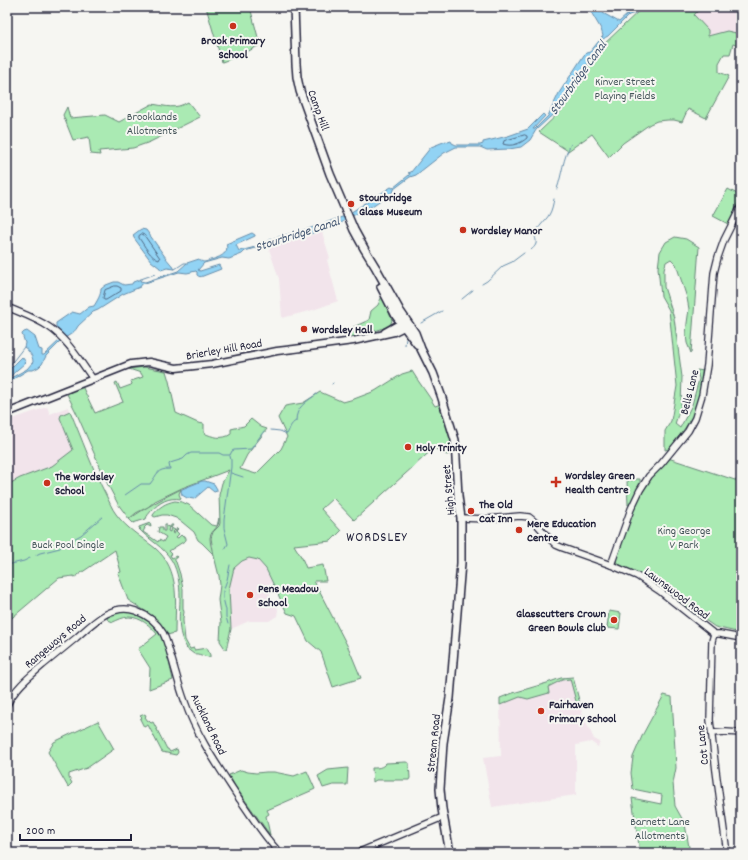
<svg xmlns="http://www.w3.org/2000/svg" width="748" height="860" viewBox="0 0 748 860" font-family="Dekko,sans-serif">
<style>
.built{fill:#f2e4eb}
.green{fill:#aaeab3;stroke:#668677}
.water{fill:#92d3f4;stroke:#658caa}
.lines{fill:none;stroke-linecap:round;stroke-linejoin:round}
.shore{stroke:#4f6985;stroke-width:1}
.stream{stroke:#658caa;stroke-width:1}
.tertiary-casing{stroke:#22223b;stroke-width:8}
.secondary-casing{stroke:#22223b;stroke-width:9}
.trunk-casing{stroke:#22223b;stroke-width:10}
.tertiary{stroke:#f6f6f2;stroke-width:5.5}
.secondary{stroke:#f6f6f2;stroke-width:6}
.trunk{stroke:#f6f6f2;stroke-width:7}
.poi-dot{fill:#c8321e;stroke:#f6f6f2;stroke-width:1.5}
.labels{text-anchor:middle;stroke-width:4;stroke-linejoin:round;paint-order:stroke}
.poi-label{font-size:12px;font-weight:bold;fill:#22223b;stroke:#f6f6f2;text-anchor:start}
.park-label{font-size:12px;fill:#445459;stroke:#f6f6f2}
.street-label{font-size:12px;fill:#22223b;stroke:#f6f6f2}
.water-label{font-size:13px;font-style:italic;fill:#445772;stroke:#f6f6f2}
.quarter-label{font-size:14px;letter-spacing:1px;fill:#22223b;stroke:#f6f6f2}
</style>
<rect width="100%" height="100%" fill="#f6f6f2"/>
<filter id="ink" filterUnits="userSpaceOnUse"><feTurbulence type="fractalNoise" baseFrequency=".025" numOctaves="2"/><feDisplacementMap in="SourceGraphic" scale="8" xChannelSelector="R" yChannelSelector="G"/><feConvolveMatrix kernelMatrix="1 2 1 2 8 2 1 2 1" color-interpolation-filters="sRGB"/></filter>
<g filter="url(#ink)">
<g class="built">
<path d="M 641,7 L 741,7 L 741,34 L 727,31 L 708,36 L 624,26 Z"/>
<path d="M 322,232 L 330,258 L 327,260 L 338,301 L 313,310 L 282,318 L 279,279 L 268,246 L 275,246 Z"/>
<path d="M 47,407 L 50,414 L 68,407 L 70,411 L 61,415 L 60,418 L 73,450 L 7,549 L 7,421 Z"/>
<path d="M 249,558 L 258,560 L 266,569 L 272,583 L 265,586 L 278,609 L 277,616 L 269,621 L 249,621 L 231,629 L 229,589 L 234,568 L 242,561 Z"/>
<path d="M 573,677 L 582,713 L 594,739 L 600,742 L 598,747 L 591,742 L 576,745 L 576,795 L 492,807 L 483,758 L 501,756 L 500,698 L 513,693 L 547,683 L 561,678 Z"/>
</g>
<g class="green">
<path d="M 206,7 L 250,7 L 260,45 L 241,55 L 222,62 Z"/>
<path d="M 643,7 L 687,7 L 688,8 L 688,7 L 701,7 L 694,15 L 708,30 L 708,36 L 727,31 L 741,34 L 741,47 L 733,44 L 730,54 L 724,54 L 719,63 L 719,72 L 729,76 L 706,118 L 688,109 L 682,122 L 674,120 L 668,120 L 657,121 L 650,124 L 623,143 L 609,157 L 592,134 L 568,151 L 539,132 L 564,108 L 588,65 L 602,46 Z"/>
<path d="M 188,102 L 200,117 L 150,142 L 133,148 L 99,151 L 100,155 L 91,154 L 89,137 L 73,140 L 63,115 L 67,107 L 70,118 L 105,115 L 119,122 L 152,104 C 166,106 175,110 188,102 Z"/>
<path d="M 728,189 L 741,196 L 741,198 L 728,224 L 713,216 Z"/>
<path d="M 675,237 L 686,239 L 699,247 L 691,353 L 687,343 L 686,334 L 687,323 L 689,309 L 687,298 L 676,264 L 671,259 L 666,262 L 664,270 L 664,287 L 674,318 L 682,377 L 681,405 L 675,424 L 680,428 L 692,405 L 699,379 L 697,370 L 704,371 C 702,384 700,397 695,410 C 691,422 677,439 669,449 L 665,450 L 665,431 L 671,421 L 677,386 L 669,310 L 661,296 L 658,268 L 660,252 L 666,242 Z"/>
<path d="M 382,296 L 392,320 L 390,326 L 351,339 L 349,329 L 369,320 L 371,311 L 378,305 Z"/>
<path d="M 144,367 L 166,371 L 169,381 L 176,413 L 198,423 L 204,424 L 204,433 C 212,437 223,440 231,434 L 231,429 L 244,426 L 251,419 L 261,427 L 267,429 L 247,455 L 240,469 L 256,474 L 281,449 L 287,437 L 278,418 L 285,406 L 303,403 L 320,392 L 343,402 L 354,399 L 375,391 L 402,374 L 412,371 C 419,383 428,394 435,406 L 441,404 L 449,432 L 453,452 L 447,455 L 434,448 L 354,520 L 333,498 L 321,509 L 341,531 L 331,541 L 294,545 L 302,558 L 306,568 L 323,565 L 326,581 L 314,581 L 349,649 L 361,678 L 333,687 L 321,652 L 308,641 L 296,616 L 287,613 L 266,569 L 258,560 L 249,558 L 242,561 L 234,568 L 229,589 L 231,629 L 226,650 L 220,641 L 221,622 L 218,600 L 220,585 L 219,576 L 214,556 L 211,538 L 213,532 L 219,526 L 220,523 L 219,495 L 222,483 L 229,470 L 182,488 L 155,501 L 148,507 L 136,513 L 129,519 L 118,504 L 108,485 L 76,412 L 67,394 L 82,386 L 95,413 L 123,402 L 115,383 L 117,382 L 120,389 L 131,385 L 132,384 L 131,381 L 143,377 L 141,373 L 129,369 Z"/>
<path d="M 70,411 C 82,439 92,468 106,495 C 109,501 112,509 116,514 C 126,528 141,537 155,548 C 181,570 175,603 175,633 L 167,635 L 160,624 L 153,616 L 128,600 L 118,573 L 121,572 L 115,550 L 75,577 L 73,576 L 59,578 L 7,622 L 7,490 L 10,489 L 9,487 L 9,484 L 20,478 L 52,466 L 73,450 L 60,418 L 61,415 Z"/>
<path d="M 668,458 L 741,482 L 741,633 L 715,627 L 665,592 L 617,563 L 615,558 C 623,537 630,513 642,493 C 649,480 659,469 668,458 Z"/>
<path d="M 637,479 L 640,479 L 640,482 L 631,504 L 628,505 L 627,481 Z"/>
<path d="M 181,489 L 179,494 L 181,499 C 168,497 160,502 151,511 C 149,514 147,515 146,519 L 133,523 L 129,519 C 145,508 163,498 181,489 Z"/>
<path d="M 175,501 L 182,502 L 189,505 L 211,525 L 217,526 L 219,518 C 220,529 211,529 210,538 C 210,543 212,549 213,554 L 202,543 L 198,540 L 194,532 L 182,522 L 176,518 L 167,515 L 162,515 L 155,517 L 153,516 L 153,515 C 159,507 165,503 175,501 Z"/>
<path d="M 150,523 L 151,527 L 147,525 L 144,528 L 145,528 L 143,532 L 158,542 L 159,540 L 163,542 L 166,537 L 158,532 L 159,527 L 163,527 L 163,531 L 165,531 L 165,524 L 166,524 L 166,526 L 169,527 L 168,531 L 170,532 L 171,525 L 173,525 L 171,528 L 175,530 L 172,533 L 174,534 L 177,528 L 178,529 L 176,531 L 179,534 L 176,537 L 178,538 L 181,535 L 183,537 L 185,536 L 186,538 L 186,540 L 169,551 L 172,554 L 170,555 L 172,558 L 176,556 L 177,557 L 175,558 L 175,561 L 176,562 L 180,574 L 183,589 L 183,608 L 184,612 L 183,618 L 183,621 L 185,640 L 190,649 L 194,648 L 194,650 L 207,648 L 210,655 L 210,657 C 204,657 199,653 194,654 L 186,648 L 187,648 C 176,632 180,615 180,597 C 180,585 178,572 172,561 C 163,546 150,541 139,529 L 141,529 L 139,528 L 139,527 Z"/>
<path d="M 609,611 L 621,613 L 619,629 L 607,628 Z"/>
<path d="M 122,612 C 162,612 166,649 173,680 L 149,689 L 150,668 L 138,649 L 157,634 C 151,626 140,617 129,617 C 123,617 118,620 113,622 L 108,620 L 107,618 L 109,615 Z"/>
<path d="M 573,677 L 580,704 L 577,705 L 570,679 L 562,680 L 548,687 L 549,693 L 528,699 L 520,697 L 500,705 L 500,698 L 513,693 L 547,683 L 561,678 Z"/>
<path d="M 664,695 L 672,697 L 676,768 L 673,783 L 675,806 L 685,824 L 690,853 L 640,853 L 632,798 L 661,804 L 662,795 L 633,789 L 631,773 L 633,757 L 643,734 Z"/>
<path d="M 145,714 L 146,716 L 145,717 L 148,721 L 149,721 L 151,723 L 153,722 L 167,749 L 168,749 L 170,752 L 177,749 L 178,752 L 177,754 L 176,755 L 162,752 L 148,725 L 144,727 L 140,719 L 142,718 L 140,716 Z"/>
<path d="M 98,721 L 114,749 L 87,768 L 69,774 L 69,778 L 72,783 L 68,787 L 48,752 L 54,742 Z"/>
<path d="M 406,762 L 409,763 L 410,778 L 409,780 L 376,780 L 373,782 L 372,768 C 378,768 382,768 386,763 Z"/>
<path d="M 348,768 L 347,785 L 333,785 L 323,788 L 318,776 L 328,770 Z"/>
<path d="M 241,770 L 248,772 L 256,773 L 266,772 L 274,772 L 294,776 L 307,771 L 315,789 L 313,790 L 267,810 L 269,814 L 266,816 L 270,835 L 235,786 L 229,775 Z"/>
</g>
<g class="water">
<path d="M 583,7 L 592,7 L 619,22 L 628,14 L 629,9 L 631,7 L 640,7 L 635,13 L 629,15 L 608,36 C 601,39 593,50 591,58 L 562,108 L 556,114 L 550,117 L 536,130 L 530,140 L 521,147 L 509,149 L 487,150 L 480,147 L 456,147 L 444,153 L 416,175 L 410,177 L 394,189 L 394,191 L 372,206 L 346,219 C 340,226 331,226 323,231 L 322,230 L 278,244 L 268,244 L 245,251 L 242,254 L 229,259 L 222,258 L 204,263 L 198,270 L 200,271 L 219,265 L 221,269 L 203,276 C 201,277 199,277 197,275 L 197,272 L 196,271 L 187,273 L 179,272 L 142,284 L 140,287 L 123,294 L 98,310 L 93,312 L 78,326 C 76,331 69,336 64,338 L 46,356 L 42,364 L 39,367 L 33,370 L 28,370 L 10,381 L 7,385 L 7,372 L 22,357 L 26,362 C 20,368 13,372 9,379 L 27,369 L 33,362 C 33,356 29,351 24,347 L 25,343 L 22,334 L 24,332 L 27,331 L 35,337 L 39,349 L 42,350 L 42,355 L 44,355 L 62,338 L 56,327 L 56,323 L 72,312 L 80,314 L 89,307 L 94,306 C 97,301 101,295 101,289 L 106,285 L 114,282 L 118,282 L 124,285 L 132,284 L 133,282 L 141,279 L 140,281 L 145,282 L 178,271 L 187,263 L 199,259 C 200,260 200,261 201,261 C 204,263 208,261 210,260 C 218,258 230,254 226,244 L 252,233 L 255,235 L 255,236 L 236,245 L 239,251 C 247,249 265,246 271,239 L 311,228 L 345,216 L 391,187 L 393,188 L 409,175 L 410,173 L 408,173 L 411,172 L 431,147 L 446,141 L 448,142 L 451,141 L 452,143 L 456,145 L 480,145 L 483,144 L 483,142 L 508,136 L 528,129 L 543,114 L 545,116 L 533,129 L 535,129 L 548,116 L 559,93 L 584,55 L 586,53 L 590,52 L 603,36 L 601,29 L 591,12 Z"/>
<path d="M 141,229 L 146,230 C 156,243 164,257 175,269 L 167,268 L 161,270 L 160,268 L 151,261 L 134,238 L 133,235 Z"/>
<path d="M 202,481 L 205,481 L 214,484 L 217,489 L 217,491 L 214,492 L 208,487 L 194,499 L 187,498 L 182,495 L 181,491 L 182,489 Z"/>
</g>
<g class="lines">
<g class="shore">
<path d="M 525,135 L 527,136 L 527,138 C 520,144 511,147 503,144 L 504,141 Z"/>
<path d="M 142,234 L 144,235 L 160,258 L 159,260 C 151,258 144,245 139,238 L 139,236 Z"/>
<path d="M 115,286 L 117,286 L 121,288 L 121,291 L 106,300 L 104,300 L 103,298 L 105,290 Z"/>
</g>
<g class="stream">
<path d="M 557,189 C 562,175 563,157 571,144"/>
<path d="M 531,250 C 541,242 533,240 536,233 C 537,228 546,220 549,215 C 552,210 553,204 554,199"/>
<path d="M 175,269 L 184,263 L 187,263"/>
<path d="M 141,279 L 155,274"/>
<path d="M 482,284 L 487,281 L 503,266 L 512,262 L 524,253"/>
<path d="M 462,299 L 473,290"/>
<path d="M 421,323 L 442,311"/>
<path d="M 405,345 L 406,338"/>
<path d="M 7,369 L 24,347"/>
<path d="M 332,384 L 333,383"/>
<path d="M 271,430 L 280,431 L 287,434 C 290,429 290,424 296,421 C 296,407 306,402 317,394"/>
<path d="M 231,473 L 243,477"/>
<path d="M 125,495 L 141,484 L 150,484 C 158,474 156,469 170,469 L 169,464 L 170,463 L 183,459 L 187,455 L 191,453 L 219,453 L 223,455 L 230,455 L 232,451 L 234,450 L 251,449 L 264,431"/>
<path d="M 225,549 L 228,544 L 224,528 L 224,520 L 231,467 L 231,460 L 230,456"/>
<path d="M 36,555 L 40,553 L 60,548 L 64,544 L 81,535 L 102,517"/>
<path d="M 7,565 L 24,561 L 30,558"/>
<path d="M 228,624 L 226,617 L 226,610 L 223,598 L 223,591 L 227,580 L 230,565"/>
</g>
<defs>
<g id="tertiary">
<path d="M 7,307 C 21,313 36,318 49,327 C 67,339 80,361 93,379"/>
<path d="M 461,518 L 487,519 L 520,516 L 529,517 L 534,521 L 547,536 L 556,545 L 563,548 L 611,565 L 637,576 L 661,592 L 714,634 L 720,634 L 741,638"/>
<path d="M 611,565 L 631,509 L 640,490 L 649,476 L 661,464 L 688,431 L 695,418 L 702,395 L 707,365 L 714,273 L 718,257 L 724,240 L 741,206"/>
<path d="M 714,634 L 712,641 L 710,720 L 716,771 L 727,853"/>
<path d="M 7,705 C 15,688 29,677 43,665 C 54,656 65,647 76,638 C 92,624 112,602 136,611 C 147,615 157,622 163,633 C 166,639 168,646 170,653 C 175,669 179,686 185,702 C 197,737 220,769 240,800 C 253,818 264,837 280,853"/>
<path d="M 712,733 L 726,732 L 741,733"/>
<path d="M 357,853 L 443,817"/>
</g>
<g id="secondary">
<path d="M 385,332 L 401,323 L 405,322"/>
<path d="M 7,413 L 131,364 L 149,362 L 176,368 L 212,364 L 277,351 L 294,349 L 353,341 L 394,332 L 404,327 L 407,323"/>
</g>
<g id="trunk">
<path d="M 294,7 L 296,64 L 297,77 L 300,91 L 330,174 L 354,230 L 365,250 L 376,268 L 400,311 L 415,333 L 421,349 L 433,373 L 441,395 L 455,440 L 458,496 L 461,518 L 461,563 L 450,698 L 443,743 L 440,789 L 442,809 L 450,853"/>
<path d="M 381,287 L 396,316 L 417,344"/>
</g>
</defs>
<use href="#tertiary" class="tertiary-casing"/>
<use href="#secondary" class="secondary-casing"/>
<use href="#trunk" class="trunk-casing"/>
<use href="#tertiary" class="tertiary"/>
<use href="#secondary" class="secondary"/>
<use href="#trunk" class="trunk"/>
</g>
</g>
<g class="poi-dot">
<circle cx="233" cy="26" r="4"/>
<circle cx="351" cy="204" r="4"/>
<circle cx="463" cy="230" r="4"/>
<circle cx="304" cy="329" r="4"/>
<circle cx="408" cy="447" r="4"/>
<path d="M554 476h4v4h4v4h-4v4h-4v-4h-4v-4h4z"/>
<circle cx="47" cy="483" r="4"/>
<circle cx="471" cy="511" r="4"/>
<circle cx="519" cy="530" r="4"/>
<circle cx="250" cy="595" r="4"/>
<circle cx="614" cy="620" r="4"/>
<circle cx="541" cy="711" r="4"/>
</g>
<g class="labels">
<g class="poi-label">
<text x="233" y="44" text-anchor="middle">Brook Primary<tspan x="233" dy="14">School</tspan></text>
<text x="359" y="201">Stourbridge<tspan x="359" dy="14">Glass Museum</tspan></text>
<text x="471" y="234">Wordsley Manor</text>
<text x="312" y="333">Wordsley Hall</text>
<text x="416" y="451">Holy Trinity</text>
<text x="565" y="479">Wordsley Green<tspan x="565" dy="14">Health Centre</tspan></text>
<text x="55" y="480">The Wordsley<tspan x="55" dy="14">School</tspan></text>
<text x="479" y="508">The Old<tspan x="479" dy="14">Cat Inn</tspan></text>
<text x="527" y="527">Mere Education<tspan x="527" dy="14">Centre</tspan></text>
<text x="258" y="592">Pens Meadow<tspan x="258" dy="14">School</tspan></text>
<text x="606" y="617" text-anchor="end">Glasscutters Crown<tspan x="606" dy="14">Green Bowls Club</tspan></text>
<text x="549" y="708">Fairhaven<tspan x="549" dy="14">Primary School</tspan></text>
</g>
<g class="park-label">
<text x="625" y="85">Kinver Street<tspan x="625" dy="14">Playing Fields</tspan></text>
<text x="152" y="120">Brooklands<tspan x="152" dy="14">Allotments</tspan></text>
<text x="684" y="534">King George<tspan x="684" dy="14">V Park</tspan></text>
<text x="68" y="548">Buck Pool Dingle</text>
<text x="660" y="825">Barnett Lane<tspan x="660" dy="14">Allotments</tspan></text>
</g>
<g class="street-label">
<text transform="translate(319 110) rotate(70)" y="4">Camp Hill</text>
<text transform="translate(224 349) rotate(-10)" y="4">Brierley Hill Road</text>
<text transform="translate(689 392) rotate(-76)" y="4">Bells Lane</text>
<text transform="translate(448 490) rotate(-95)" y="4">High Street</text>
<text transform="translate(677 593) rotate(37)" y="4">Lawnswood Road</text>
<text transform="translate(55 641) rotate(-40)" y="4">Rangeways Road</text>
<text transform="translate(209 724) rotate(64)" y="4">Auckland Road</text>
<text transform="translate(433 743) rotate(-84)" y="4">Stream Road</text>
<text transform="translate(702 745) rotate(-96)" y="4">Cot Lane</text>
</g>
<g class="water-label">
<text transform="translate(577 77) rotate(-54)" y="5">Stourbridge Canal</text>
<text transform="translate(297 233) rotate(-18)" y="5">Stourbridge Canal</text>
</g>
<g class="quarter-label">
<text x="377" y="541">WORDSLEY</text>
</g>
</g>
<rect width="748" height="860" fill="none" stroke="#f6f6f2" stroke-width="24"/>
<rect x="12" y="12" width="724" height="836" fill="none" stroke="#22223b" stroke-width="1.5" filter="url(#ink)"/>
<path d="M20 834v6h111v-6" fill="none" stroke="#22223b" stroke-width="2"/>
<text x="26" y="834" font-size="12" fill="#22223b" stroke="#f6f6f2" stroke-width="3" paint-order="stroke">200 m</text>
</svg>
